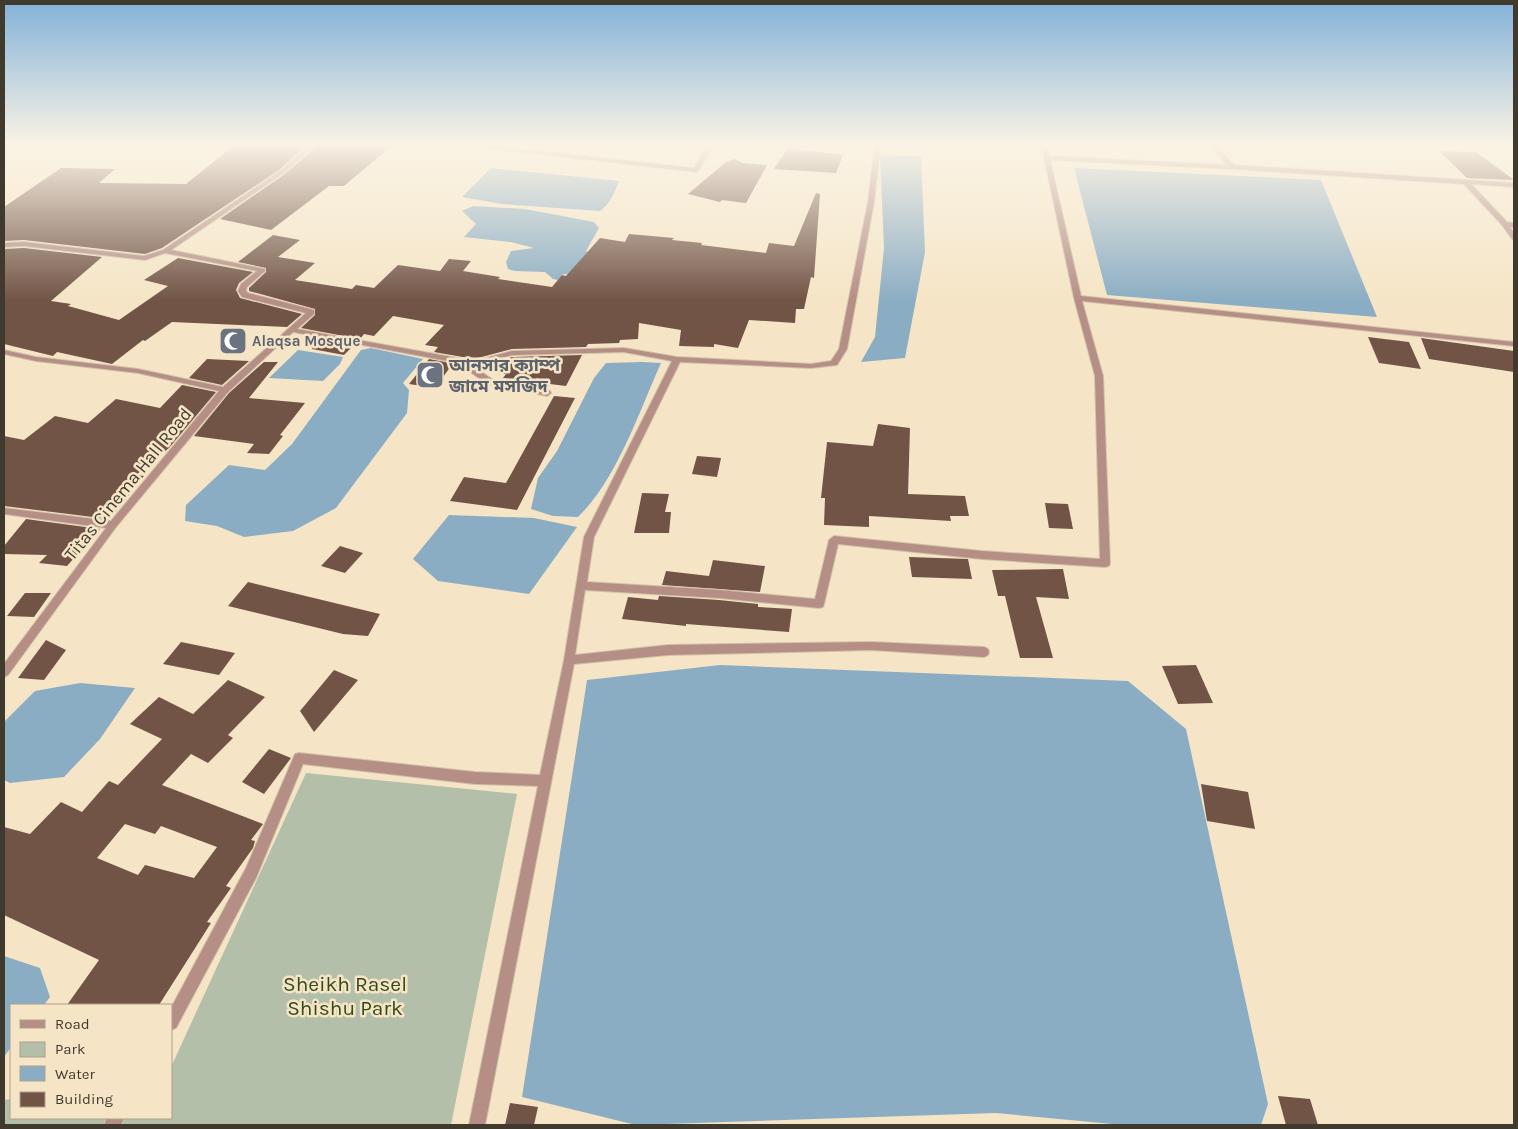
<svg xmlns="http://www.w3.org/2000/svg" width="1518" height="1129" viewBox="0 0 1518 1129" font-family="Karla,'Noto Sans Bengali',sans-serif">
<style>
.green{fill:#b3bfa8}
.water{fill:#8badc3}
.building{fill:#715446;fill-rule:evenodd}
.lines{fill:none;stroke-linecap:round;stroke-linejoin:round}
.street-casing{stroke:#d1c3a8;stroke-width:2}
.street{fill:#b58e85;fill-rule:evenodd}
.labels{text-anchor:middle;stroke-width:5;stroke-linejoin:round;paint-order:stroke}
.far-worship-label{font-size:15px;font-weight:bold;fill:#5b616d;stroke:#f5e5c6;text-anchor:start}
.worship-label{font-size:18px;font-weight:bold;fill:#5b616d;stroke:#f5e5c6;text-anchor:start}
.street-label{font-size:18px;fill:#403a2e;stroke:#f5e5c6}
.near-park-label{font-size:21px;fill:#334a19;stroke:#f5e5c6}
</style>
<rect width="100%" height="100%" fill="#f5e5c6"/>
<path class="green" d="M 306,773 L 517,794 L 451,1125 L 4,1125 L 4,1100 L 11,1099 L 11,1118 L 171,1118 L 171,1067 Z"/>
<g class="water">
<path d="M 880,155 L 921,156 L 925,252 L 905,358 L 861,362 L 875,337 L 884,248 Z"/>
<path d="M 491,168 L 619,181 C 615,192 610,204 600,211 L 502,204 L 462,197 Z"/>
<path d="M 1074,168 L 1321,180 L 1377,317 L 1107,295 Z"/>
<path d="M 473,206 L 525,209 L 594,222 L 599,228 L 586,251 L 592,255 L 575,275 L 563,274 L 558,280 L 553,279 L 545,272 L 515,271 L 508,269 L 506,262 L 511,251 L 534,248 L 511,242 L 464,237 L 476,224 L 462,211 Z"/>
<path d="M 371,348 L 423,359 L 403,383 L 409,390 L 407,413 L 336,508 L 293,531 L 244,537 L 217,526 L 185,521 L 186,505 L 229,465 L 265,470 L 292,444 L 361,350 Z"/>
<path d="M 298,350 L 343,357 L 340,364 L 323,381 L 269,378 Z"/>
<path d="M 642,362 L 661,363 C 639,412 617,479 578,517 L 553,516 L 531,509 L 538,478 L 557,451 L 594,378 L 606,363 Z"/>
<path d="M 449,515 L 534,518 L 577,527 L 529,594 L 438,581 L 413,559 Z"/>
<path d="M 720,665 L 1128,681 L 1186,729 L 1268,1104 L 1261,1125 L 1123,1125 L 996,1113 L 636,1125 L 522,1097 L 587,680 Z"/>
<path d="M 80,683 L 135,688 L 100,739 L 64,777 L 10,783 L 4,780 L 4,722 L 35,691 Z"/>
<path d="M 4,956 L 40,968 L 50,997 L 44,1005 L 11,1005 L 11,1047 L 4,1057 Z"/>
</g>
<g class="building">
<path d="M 237,143 L 309,143 L 279,170 L 162,248 L 145,254 L 24,240 L 4,241 L 4,207 L 61,168 L 115,169 L 99,183 L 186,184 Z"/>
<path d="M 321,143 L 395,143 L 344,186 L 329,186 L 271,230 L 220,219 L 285,174 Z"/>
<path d="M 788,148 L 843,155 L 836,173 L 774,169 Z"/>
<path d="M 1439,151 L 1476,152 L 1514,180 L 1467,178 Z"/>
<path d="M 734,159 L 743,163 L 767,165 L 746,203 L 722,200 L 720,202 L 688,194 L 726,162 Z"/>
<path d="M 816,193 L 820,194 L 814,278 L 811,277 L 804,309 L 796,309 L 795,323 L 749,320 L 738,348 L 714,344 L 714,347 L 679,346 L 681,330 L 639,323 L 638,339 L 620,340 L 619,343 L 588,344 L 586,347 L 512,349 L 474,359 L 434,352 L 438,347 L 425,345 L 444,325 L 393,316 L 374,336 L 364,334 L 360,339 L 301,328 L 315,315 L 315,309 L 249,291 L 249,288 L 266,272 L 266,268 L 238,262 L 273,235 L 300,240 L 278,257 L 315,263 L 295,280 L 352,289 L 356,285 L 374,288 L 398,265 L 440,271 L 449,259 L 471,261 L 463,271 L 500,277 L 498,279 L 552,287 L 562,275 L 566,276 L 600,238 L 625,242 L 629,234 L 674,238 L 672,240 L 702,243 L 701,245 L 766,253 L 769,243 L 794,246 Z"/>
<path d="M 24,248 L 102,257 L 51,301 L 71,304 L 68,306 L 119,320 L 168,286 L 144,280 L 178,258 L 253,272 L 239,283 L 236,290 L 240,298 L 302,314 L 287,327 L 172,322 L 145,341 L 143,340 L 112,364 L 57,352 L 53,356 L 4,344 L 4,249 Z"/>
<path d="M 1368,337 L 1409,342 L 1421,369 L 1379,363 Z"/>
<path d="M 312,338 L 354,345 L 344,355 L 312,349 Z"/>
<path d="M 1421,338 L 1514,351 L 1514,372 L 1429,359 Z"/>
<path d="M 582,355 L 566,386 L 503,378 L 506,374 L 483,371 L 478,367 L 512,357 Z"/>
<path d="M 207,359 L 249,361 L 222,385 L 189,378 Z"/>
<path d="M 429,359 L 467,366 L 466,368 L 451,366 L 435,388 L 409,384 Z"/>
<path d="M 264,362 L 278,362 L 249,398 L 305,403 L 280,435 L 283,436 L 269,454 L 247,453 L 254,444 L 194,436 L 229,393 Z"/>
<path d="M 182,385 L 216,392 L 169,448 L 136,475 L 144,476 L 127,494 L 129,495 L 109,519 L 4,506 L 4,436 L 24,440 L 55,416 L 88,423 L 116,399 L 160,408 Z"/>
<path d="M 554,396 L 575,398 L 517,510 L 450,501 L 464,477 L 506,483 Z"/>
<path d="M 878,424 L 910,428 L 908,494 L 965,496 L 969,516 L 950,516 L 951,521 L 869,516 L 869,527 L 824,525 L 825,498 L 821,498 L 827,442 L 873,446 Z"/>
<path d="M 697,456 L 721,458 L 717,477 L 692,474 Z"/>
<path d="M 642,493 L 669,494 L 665,512 L 671,512 L 669,533 L 634,533 Z"/>
<path d="M 1045,503 L 1068,504 L 1073,529 L 1049,528 Z"/>
<path d="M 26,519 L 100,529 L 67,566 L 39,563 L 47,555 L 4,554 L 4,546 Z"/>
<path d="M 340,546 L 363,553 L 345,573 L 321,566 Z"/>
<path d="M 909,557 L 968,559 L 972,579 L 912,577 Z"/>
<path d="M 713,560 L 765,566 L 760,592 L 662,585 L 666,571 L 709,576 Z"/>
<path d="M 1063,569 L 1069,599 L 1036,597 L 1053,658 L 1020,658 L 1005,596 L 998,596 L 992,570 Z"/>
<path d="M 248,582 L 380,614 L 368,636 L 343,634 L 228,606 Z"/>
<path d="M 25,593 L 51,593 L 34,617 L 7,616 Z"/>
<path d="M 659,596 L 719,600 L 758,604 L 758,607 L 792,609 L 789,632 L 686,624 L 686,626 L 622,619 L 628,597 L 658,600 Z"/>
<path d="M 46,640 L 66,650 L 44,680 L 18,678 Z"/>
<path d="M 181,642 L 235,653 L 219,675 L 163,664 Z"/>
<path d="M 1196,665 L 1213,703 L 1178,704 L 1162,666 Z"/>
<path d="M 334,670 L 358,680 L 314,732 L 300,711 Z"/>
<path d="M 228,680 L 265,697 L 228,735 L 233,738 L 208,763 L 191,754 L 162,785 L 263,824 L 251,840 L 255,841 L 253,848 L 226,886 L 231,888 L 207,922 L 211,923 L 159,1005 L 67,1005 L 99,960 L 4,915 L 4,827 L 30,834 L 61,802 L 82,812 L 109,781 L 118,785 L 162,739 L 130,724 L 159,697 L 193,714 ZM 125,824 L 155,834 L 161,826 L 217,847 L 194,878 L 145,865 L 138,875 L 97,858 Z"/>
<path d="M 269,749 L 291,758 L 264,794 L 242,782 Z"/>
<path d="M 1201,784 L 1248,792 L 1255,829 L 1207,821 Z"/>
<path d="M 1278,1096 L 1310,1099 L 1318,1125 L 1286,1125 Z"/>
<path d="M 510,1103 L 538,1107 L 534,1125 L 505,1125 Z"/>
</g>
<g class="lines">
<defs>
<g id="street">
<path d="M 312,143 L 319,143 L 284,173 L 171,250 L 265,269 L 265,271 L 247,287 L 246,291 L 248,293 L 314,310 L 314,314 L 297,329 L 474,361 L 512,351 L 624,348 L 677,357 L 811,364 L 831,361 L 839,349 L 868,202 L 875,143 L 881,143 L 874,202 L 847,349 L 837,365 L 811,368 L 680,362 L 594,537 L 587,582 L 719,590 L 815,599 L 829,540 L 834,536 L 982,551 L 1100,559 L 1095,376 L 1074,298 L 1041,143 L 1047,143 L 1050,156 L 1227,165 L 1208,143 L 1214,143 L 1234,165 L 1514,183 L 1514,187 L 1471,184 L 1507,222 L 1514,223 L 1514,227 L 1510,227 L 1514,233 L 1514,240 L 1512,239 L 1502,225 L 1464,184 L 1232,169 L 1050,160 L 1081,296 L 1514,342 L 1514,346 L 1082,301 L 1103,376 L 1110,563 L 1109,566 L 1105,567 L 982,559 L 838,544 L 824,604 L 823,607 L 819,608 L 719,598 L 585,590 L 575,655 L 668,645 L 871,642 L 984,647 L 988,649 L 989,652 L 988,655 L 984,657 L 871,650 L 668,655 L 574,664 L 485,1125 L 469,1125 L 538,786 L 475,784 L 303,764 L 256,878 L 176,1028 L 171,1030 L 171,1008 L 246,868 L 295,754 L 299,753 L 475,772 L 540,775 L 564,660 L 584,537 L 672,361 L 624,352 L 512,355 L 477,365 L 476,368 L 493,380 L 550,391 L 551,393 L 547,396 L 487,384 L 469,371 L 468,369 L 469,365 L 293,332 L 228,392 L 116,527 L 8,675 L 4,677 L 4,664 L 106,528 L 4,514 L 4,508 L 111,521 L 219,391 L 138,373 L 36,361 L 4,354 L 4,350 L 36,357 L 138,369 L 223,387 L 306,313 L 242,297 L 238,291 L 241,284 L 257,271 L 165,253 L 145,260 L 24,246 L 4,247 L 4,243 L 24,242 L 144,256 L 163,250 L 280,171 Z"/>
<path d="M 442,143 L 465,143 L 694,168 L 709,143 L 715,143 L 699,170 L 696,172 Z"/>
<path d="M 107,1118 L 124,1118 L 121,1125 L 104,1125 Z"/>
</g>
</defs>
<use href="#street" class="street-casing"/>
<use href="#street" class="street"/>
</g>
<linearGradient id="sky" x2="0" y2="1"><stop stop-color="#83b1d9"/><stop offset="0.48" stop-color="#faf3e5"/><stop offset="1" stop-color="#faf3e5" stop-opacity="0"/></linearGradient>
<rect width="1518" height="301" fill="url(#sky)"/>
<defs>
<symbol id="mosque-square" viewBox="-11 -11 22 22"><rect x="-9" y="-9" width="18" height="18" rx="4" fill="#6b7280" stroke="#f5e5c6"/><path d="M3.5-4.9A6 6 0 1 0 3.5 4.9A5 5 0 1 1 3.5-4.9Z" fill="#fff"/></symbol>
</defs>
<g fill-rule="evenodd">
<use href="#mosque-square" x="217" y="325" width="32" height="32"/>
<use href="#mosque-square" x="414" y="359" width="32" height="32"/>
</g>
<g class="labels">
<g class="far-worship-label">
<text x="252" y="346">Alaqsa Mosque</text>
</g>
<g class="worship-label">
<text x="449" y="371">আনসার ক্যাম্প<tspan x="449" dy="21">জামে মসজিদ</tspan></text>
</g>
<g class="street-label">
<text transform="translate(128 484) rotate(-51)" y="6">Titas Cinema Hall Road</text>
</g>
<g class="near-park-label">
<text x="345" y="991">Sheikh Rasel<tspan x="345" dy="24">Shishu Park</tspan></text>
</g>
</g>
<rect width="1518" height="1129" fill="none" stroke="#403a2e" stroke-width="10"/>
<rect x="10" y="1004" width="162" height="115" fill="#f5e5c6" stroke="#ada189"/>
<rect x="20" y="1020" width="25" height="8" fill="#b58e85" stroke="#ada189"/>
<text x="55" y="1029" font-size="15" fill="#403a2e">Road</text>
<rect x="20" y="1042" width="25" height="15" fill="#b3bfa8" stroke="#ada189"/>
<text x="55" y="1054" font-size="15" fill="#403a2e">Park</text>
<rect x="20" y="1066" width="25" height="15" fill="#8badc3" stroke="#ada189"/>
<text x="55" y="1079" font-size="15" fill="#403a2e">Water</text>
<rect x="20" y="1092" width="25" height="15" fill="#715446" stroke="#ada189"/>
<text x="55" y="1104" font-size="15" fill="#403a2e">Building</text>
</svg>
